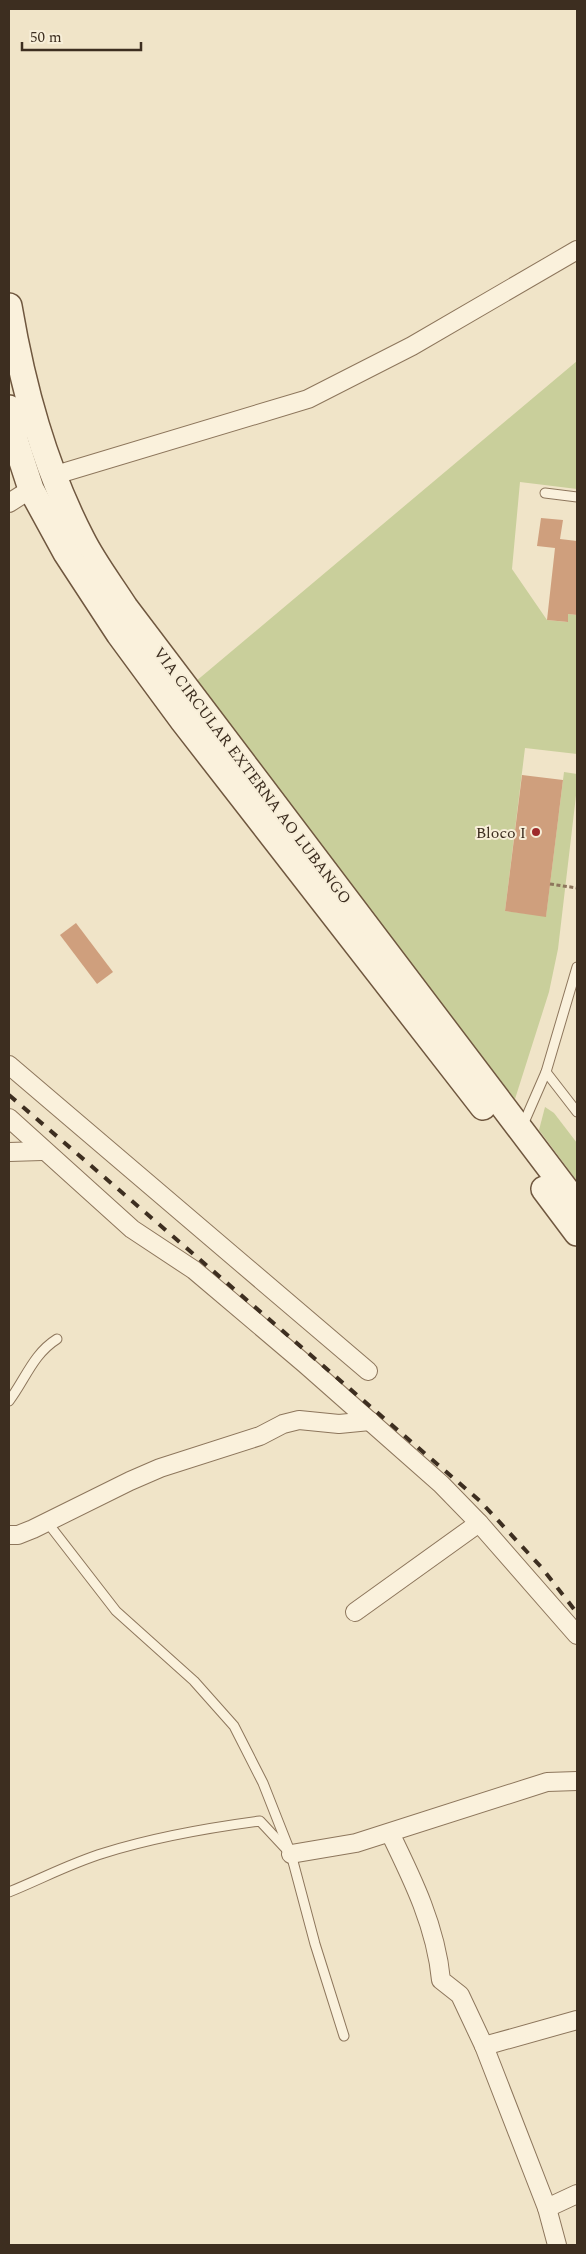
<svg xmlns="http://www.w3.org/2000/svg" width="586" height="2254" viewBox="0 0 586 2254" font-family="Spectral,serif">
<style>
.green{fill:#c9cf9b}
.building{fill:#cf9f7d}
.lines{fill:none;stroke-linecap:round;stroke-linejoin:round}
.service-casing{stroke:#8d765c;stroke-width:11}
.minor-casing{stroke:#8d765c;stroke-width:20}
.secondary-casing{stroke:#6f573f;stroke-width:28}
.path{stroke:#8d765c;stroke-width:3;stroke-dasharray:4 2.5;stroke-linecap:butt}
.service{stroke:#faf1dc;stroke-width:9}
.minor{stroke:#faf1dc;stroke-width:18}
.secondary{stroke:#faf1dc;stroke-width:25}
.rail{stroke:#3d2e20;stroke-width:4;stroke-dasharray:9 9;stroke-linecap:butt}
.poi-dot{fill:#9e2a2b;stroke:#f7eed8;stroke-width:2}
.labels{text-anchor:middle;stroke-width:4;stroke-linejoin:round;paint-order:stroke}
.street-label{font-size:16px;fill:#3d2e20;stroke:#f7eed8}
.poi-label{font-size:16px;fill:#3d2e20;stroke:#f7eed8;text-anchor:end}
</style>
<rect width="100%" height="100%" fill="#f0e4c8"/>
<g class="green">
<path d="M 577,361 L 577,489 L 520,482 L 512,569 L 547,620 L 567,622 L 568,614 L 577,615 L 577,754 L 525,748 L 505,911 L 546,916 L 564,772 L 577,774 L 577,787 L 558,949 L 549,992 L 515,1099 L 195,682 Z"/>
<path d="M 545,1107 L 554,1113 L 577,1143 L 577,1181 L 539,1130 Z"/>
</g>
<g class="building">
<path d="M 541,518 L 563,520 L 560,539 L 577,541 L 577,615 L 568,614 L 568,622 L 547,620 L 555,548 L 537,546 Z"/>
<path d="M 522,775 L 563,780 L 546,917 L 505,911 Z"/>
<path d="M 76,923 L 113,972 L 97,984 L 60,935 Z"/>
</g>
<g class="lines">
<defs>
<g id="service">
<path d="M 545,493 L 577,497"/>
<path d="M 546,1072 L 577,1112"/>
<path d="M 522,1127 L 546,1072 L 577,967"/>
<path d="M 9,1401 C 25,1380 33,1354 57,1339"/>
<path d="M 47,1522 L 116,1611 L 194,1681 L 234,1726 L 263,1783 L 291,1854 L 315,1944 L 344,2036"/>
<path d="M 9,1892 C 41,1879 71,1863 104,1853 C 155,1837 207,1828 260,1821 L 287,1850"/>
</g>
<g id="minor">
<path d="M 52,476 L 308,399 L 412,346 L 577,250"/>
<path d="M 9,503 L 31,489"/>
<path d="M 9,1065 L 368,1371"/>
<path d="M 9,1118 L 132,1229 L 194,1270 L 305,1364 L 441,1484 L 479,1523 L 577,1635"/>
<path d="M 9,1152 L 42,1151"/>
<path d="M 9,1535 L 18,1535 L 33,1529 L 130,1481 L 160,1468 L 260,1436 L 283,1424 L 299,1420 L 339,1424 L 370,1421"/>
<path d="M 355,1612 L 479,1523"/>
<path d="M 390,1833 C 413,1880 436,1927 441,1980 L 460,1995 L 484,2046 L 577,2020"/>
<path d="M 291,1854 L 356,1843 L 547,1782 L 577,1781"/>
<path d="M 484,2046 L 547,2208 L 557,2245"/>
<path d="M 547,2208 L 577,2194"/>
</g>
<g id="secondary">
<path d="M 9,306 C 23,388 44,465 82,539 C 94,563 111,585 125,607 L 577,1204"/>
<path d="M 9,408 L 16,443 L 31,489 L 66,553 L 119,634 L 183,721 L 483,1107"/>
<path d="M 544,1189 L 577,1233"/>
</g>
</defs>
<use href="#service" class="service-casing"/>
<use href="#minor" class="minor-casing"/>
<use href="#secondary" class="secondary-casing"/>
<path class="path" d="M 550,884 L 577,888"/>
<use href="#service" class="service"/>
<use href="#minor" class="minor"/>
<use href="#secondary" class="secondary"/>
<path class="rail" d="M 9,1095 L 480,1501 L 542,1568 L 577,1613"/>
</g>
<circle class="poi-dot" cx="536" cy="832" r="5"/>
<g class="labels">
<g class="street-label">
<text transform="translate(253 775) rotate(53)" y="6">VIA CIRCULAR EXTERNA AO LUBANGO</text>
</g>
<g class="poi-label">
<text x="526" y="838">Bloco I</text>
</g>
</g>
<rect width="586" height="2254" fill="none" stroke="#3d2e20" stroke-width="20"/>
<path d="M22 42v8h119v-8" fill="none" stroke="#3d2e20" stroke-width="2.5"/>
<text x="30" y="42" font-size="15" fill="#3d2e20" stroke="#f7eed8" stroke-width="4" paint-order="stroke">50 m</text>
</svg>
